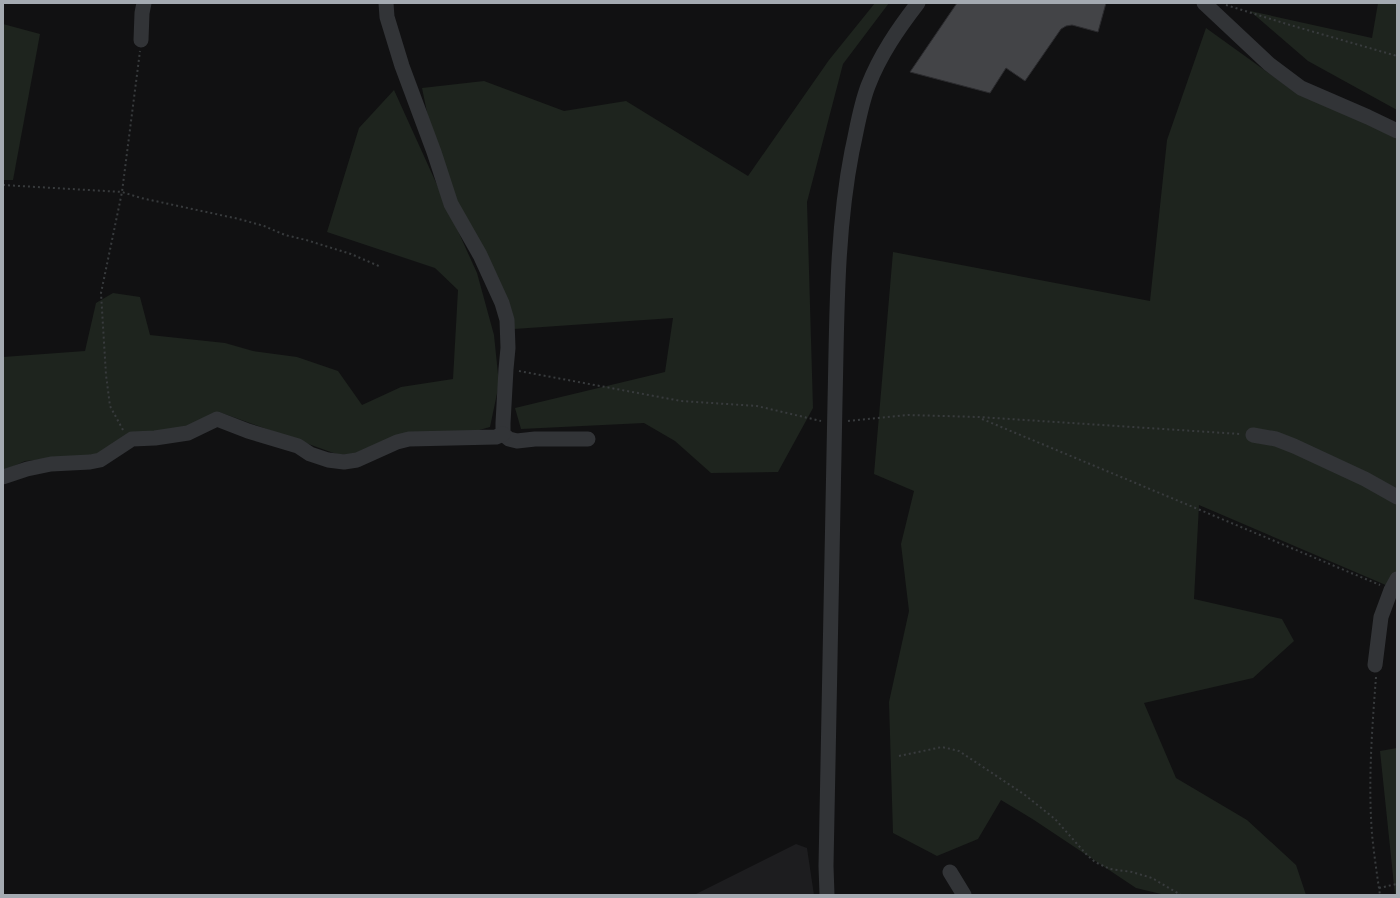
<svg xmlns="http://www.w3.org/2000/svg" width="1400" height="898" viewBox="0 0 1400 898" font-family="Mulish,sans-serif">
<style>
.built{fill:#1d1d1f}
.green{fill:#1e241e}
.building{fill:#434447;stroke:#2b2b2e}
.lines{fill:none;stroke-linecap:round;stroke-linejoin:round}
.path{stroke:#383b3d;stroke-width:2;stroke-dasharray:2 3;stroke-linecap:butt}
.minor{stroke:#323437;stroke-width:15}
</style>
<rect width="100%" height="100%" fill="#111112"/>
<path class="built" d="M 796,844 L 807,848 L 814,895 L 694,895 Z"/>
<g class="green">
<path d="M 875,3 L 889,3 L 843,64 L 807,202 L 813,408 L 778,472 L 711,473 L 675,441 L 644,423 L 521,429 L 515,408 L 665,372 L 673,318 L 514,329 L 454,197 L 429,122 L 422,88 L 484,81 L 564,111 L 626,101 L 748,176 L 829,60 Z"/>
<path d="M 1378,3 L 1397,3 L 1397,110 L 1308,61 L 1250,11 L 1372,38 Z"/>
<path d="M 3,24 L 40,34 L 13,180 L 3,180 Z"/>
<path d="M 1206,28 L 1295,92 L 1377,127 L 1397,139 L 1397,571 L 1388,586 L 1199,505 L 1194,599 L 1282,619 L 1294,641 L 1253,678 L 1144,703 L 1176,778 L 1247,820 L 1296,865 L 1306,895 L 1165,895 L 1136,888 L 1034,820 L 1001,800 L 978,839 L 937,856 L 893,833 L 889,702 L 909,611 L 901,544 L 914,491 L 874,474 L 893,252 L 1150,301 L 1167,140 Z"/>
<path d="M 394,90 L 477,273 L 494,335 L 499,384 L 490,427 L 465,434 L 362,453 L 339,455 L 219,412 L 185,427 L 99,454 L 25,461 L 3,471 L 3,357 L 85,351 L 96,303 L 113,293 L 140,297 L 150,335 L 225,343 L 253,351 L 297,357 L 338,371 L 362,405 L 401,387 L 453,379 L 458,290 L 435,268 L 327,232 L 359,128 Z"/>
<path d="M 1397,748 L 1397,895 L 1395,895 L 1380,751 Z"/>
</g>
<path class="building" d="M 957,3 L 1106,3 L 1098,32 L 1072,25 L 1066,26 L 1061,29 L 1025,81 L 1006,68 L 990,93 L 910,72 Z"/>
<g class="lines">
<g class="path">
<path d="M 1226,5 L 1290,25 L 1397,56"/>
<path d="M 3,185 L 122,192 L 141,198 L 239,219 L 264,226 L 285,235 L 306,240 L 351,254 L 381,267"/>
<path d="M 519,371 L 681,401 L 757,406 L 821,421"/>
<path d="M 982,419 L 1380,585"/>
<path d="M 848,421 L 908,415 L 979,417 L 1240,434"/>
<path d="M 123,430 L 110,406 L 106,375 L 101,293 L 122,192 L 140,51"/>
<path d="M 1376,677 C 1372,729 1368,782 1372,834 C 1374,854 1377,875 1380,895"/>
<path d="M 899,756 L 942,747 L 959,751 L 1025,795 L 1055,819 L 1087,855 L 1095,862 L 1110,869 L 1132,872 L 1152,878 L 1181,895"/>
<path d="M 1379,888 L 1397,884"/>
</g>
<g class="minor">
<path d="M 386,3 L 387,17 L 402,66 L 434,152 L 451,204 L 480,255 L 502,303 L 507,320 L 508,348 L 506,369 L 503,423 L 503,434 L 509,439 L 517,441 L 535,439 L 588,439"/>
<path d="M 1204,3 L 1269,64 L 1301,88 L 1368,117 L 1397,131"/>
<path d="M 141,40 L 142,13 L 144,3"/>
<path d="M 1253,435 L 1276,439 L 1294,446 L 1365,479 L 1397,497"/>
<path d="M 3,477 L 27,469 L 51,464 L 90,462 L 100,460 L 132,439 L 155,438 L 188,433 L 217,419 L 248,431 L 298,446 L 310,454 L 328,460 L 344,462 L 357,460 L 397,442 L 409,439 L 496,437 L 503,434"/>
<path d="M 1375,665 L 1381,617 L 1391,590 L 1397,579"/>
<path d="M 950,872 L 964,895"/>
<path d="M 827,895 L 826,866 C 829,711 831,556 835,402 C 837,318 836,233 852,151 C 857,129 860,107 868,86 C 880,55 898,29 918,3"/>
</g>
</g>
<rect width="1400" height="898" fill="none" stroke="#a4aab1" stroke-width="8"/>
</svg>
